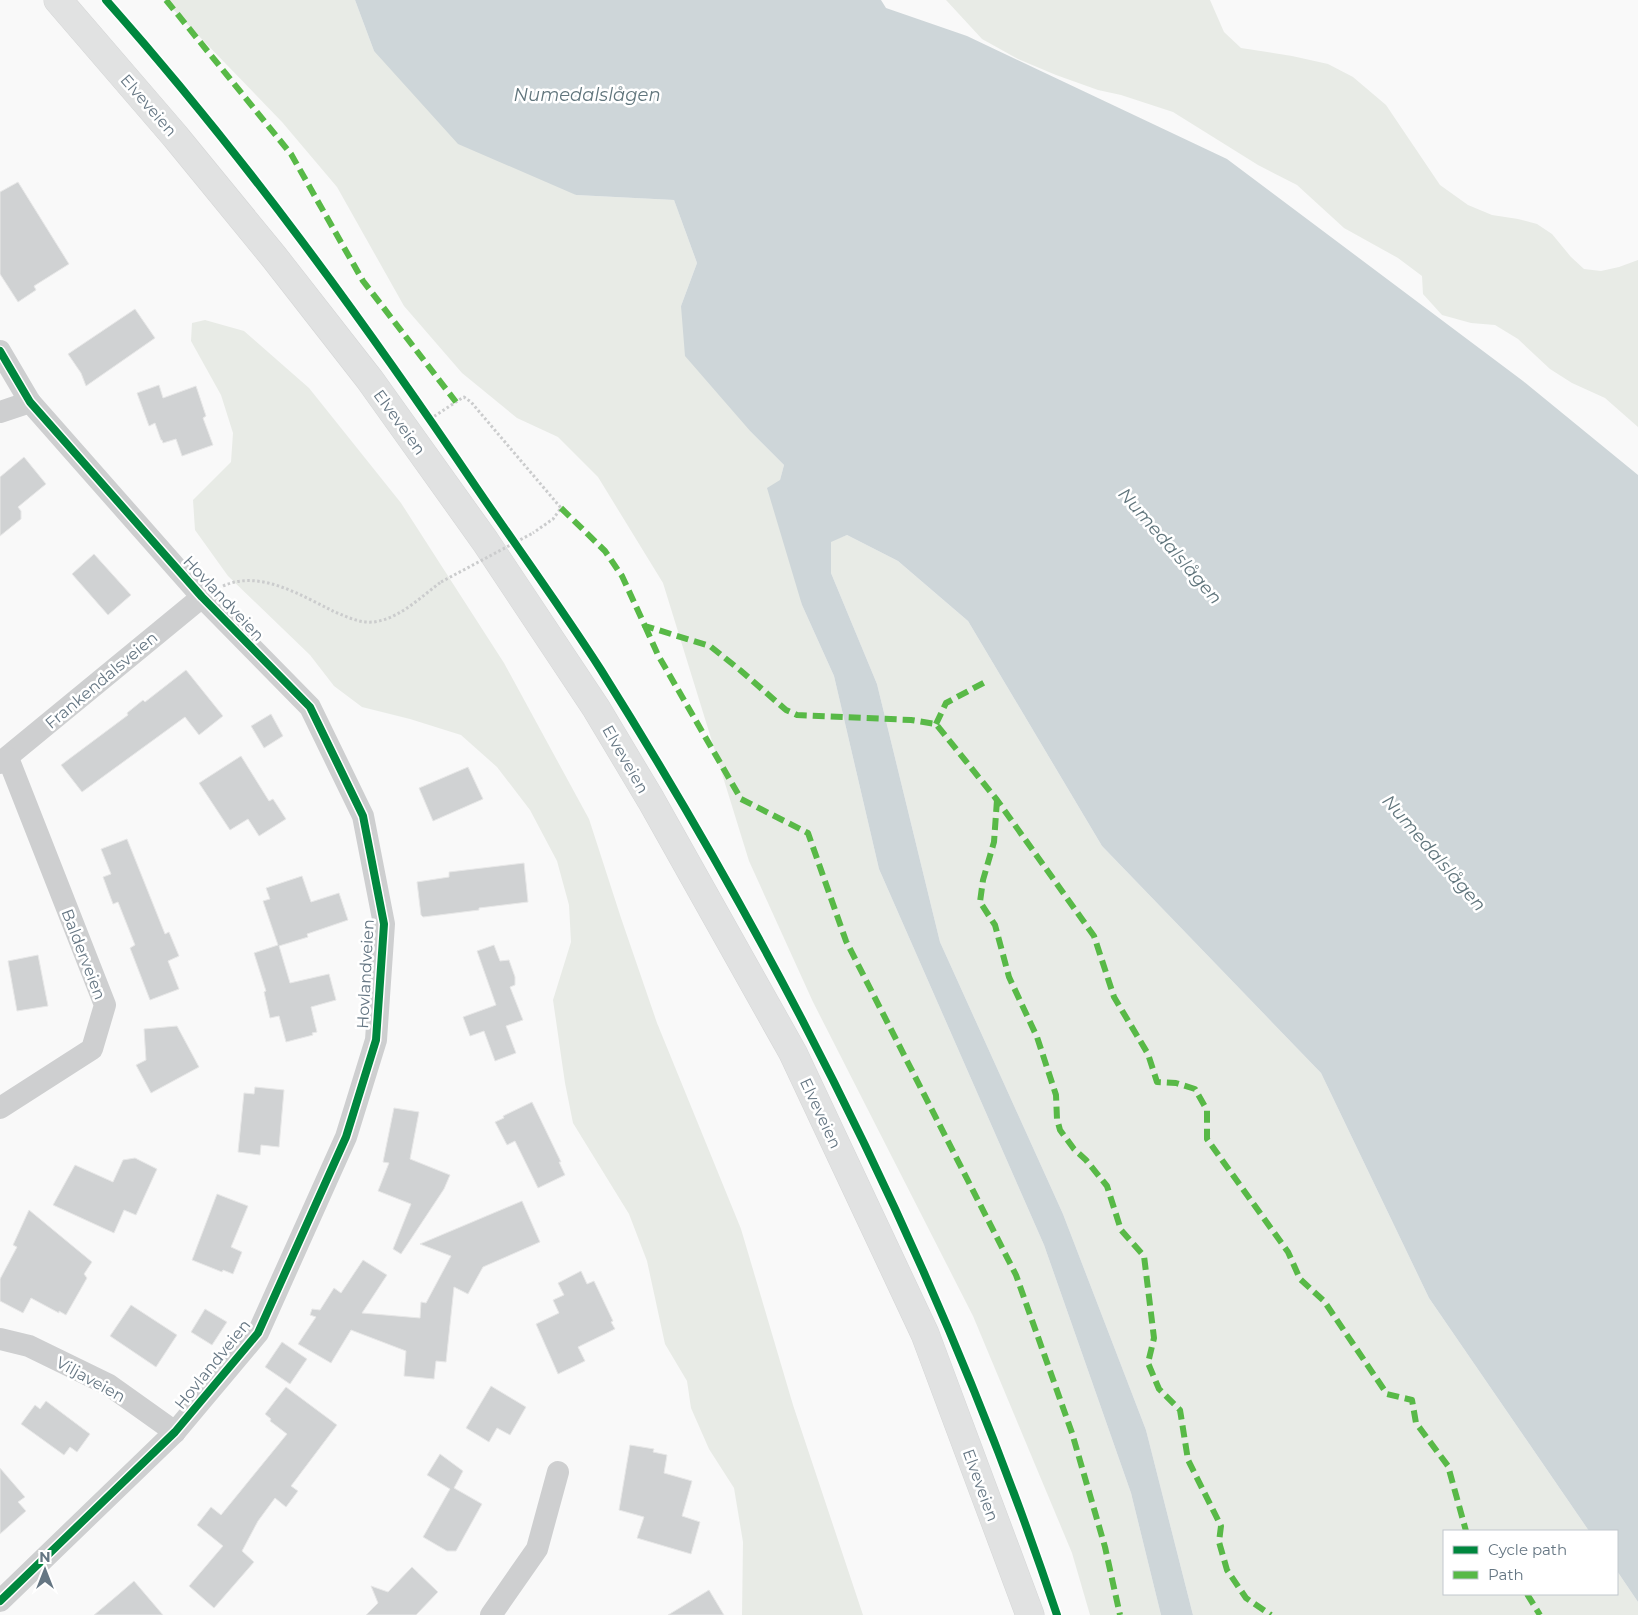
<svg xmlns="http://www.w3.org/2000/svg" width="1638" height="1615" viewBox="0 0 1638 1615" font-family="Montserrat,sans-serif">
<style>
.green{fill:#e8ebe6}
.water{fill:#ced6d9}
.building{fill:#d0d2d3;stroke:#e8e8e8}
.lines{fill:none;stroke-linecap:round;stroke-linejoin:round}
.trunk-casing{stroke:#d5d6d6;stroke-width:29}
.path{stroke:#cbcccd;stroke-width:3;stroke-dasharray:2.5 2.5;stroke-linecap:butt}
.minor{stroke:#cecfd0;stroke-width:22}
.trunk{stroke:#e1e2e2;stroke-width:28}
.path-bridge{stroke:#cbcccd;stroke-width:3;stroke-dasharray:2.5 2.5;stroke-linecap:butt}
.quiet{stroke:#58b947;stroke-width:6;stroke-dasharray:12 6;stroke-linecap:butt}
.cycleway-casing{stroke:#fff;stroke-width:11}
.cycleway{stroke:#00873e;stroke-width:8}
.labels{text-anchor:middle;stroke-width:5;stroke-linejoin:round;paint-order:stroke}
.street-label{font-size:16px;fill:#657683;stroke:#fff}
.water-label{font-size:18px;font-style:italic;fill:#60757c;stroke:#fff}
</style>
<rect width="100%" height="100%" fill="#f9f9f9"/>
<g class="green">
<path d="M 164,0 L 355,0 L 374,51 L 576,195 L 674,200 L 697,263 L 681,306 L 751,432 L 784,465 L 780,480 L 802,605 L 834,676 L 879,869 L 1044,1245 L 1131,1493 L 1161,1615 L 1090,1615 L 1072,1553 L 973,1316 L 813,1002 L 749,861 L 663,583 L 598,477 L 558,437 L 517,418 L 462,373 L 404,306 L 337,187 L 282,122 Z"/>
<path d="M 946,0 L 1210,0 L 1224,32 L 1241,48 L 1292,56 L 1328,64 L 1353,77 L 1386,105 L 1440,185 L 1468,205 L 1492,215 L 1518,219 L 1537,224 L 1552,234 L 1571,257 L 1584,269 L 1601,271 L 1619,267 L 1638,260 L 1638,427 L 1605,398 L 1572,383 L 1550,369 L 1518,339 L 1495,325 L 1471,323 L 1442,315 L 1423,294 L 1422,276 L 1398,258 L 1344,228 L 1297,185 L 1258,165 L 1173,112 L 1121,95 L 1098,90 L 1056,75 L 1018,59 L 982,39 Z"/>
<path d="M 205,320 L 244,331 L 309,388 L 401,503 L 504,663 L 589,819 L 621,918 L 657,1023 L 741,1229 L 793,1405 L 863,1615 L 742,1615 L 743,1542 L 734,1488 L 709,1449 L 691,1408 L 687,1381 L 665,1344 L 647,1261 L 629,1214 L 573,1123 L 565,1083 L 553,1000 L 571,942 L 569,905 L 557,861 L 530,810 L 497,767 L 461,735 L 410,719 L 362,707 L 334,686 L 310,655 L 228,576 L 195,530 L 193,500 L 231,462 L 233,433 L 221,395 L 191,341 L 192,323 Z"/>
<path d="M 847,535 L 898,561 L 968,621 L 1102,846 L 1321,1073 L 1429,1298 L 1589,1531 L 1444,1531 L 1444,1594 L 1617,1594 L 1617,1571 L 1638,1602 L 1638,1615 L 1193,1615 L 1146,1430 L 1063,1214 L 940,942 L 877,684 L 831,573 L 831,541 Z"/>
</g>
<path class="water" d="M 355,0 L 881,0 L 886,8 L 967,36 L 1227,159 L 1523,381 L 1638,475 L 1638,1602 L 1617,1571 L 1617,1531 L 1589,1531 L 1429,1298 L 1321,1073 L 1102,846 L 968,621 L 898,561 L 847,535 L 831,542 L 831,573 L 877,684 L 940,942 L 1063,1214 L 1146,1430 L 1193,1615 L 1161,1615 L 1131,1493 L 1044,1245 L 879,869 L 834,676 L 802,605 L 767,488 L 780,480 L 784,465 L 751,432 L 685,356 L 681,306 L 697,263 L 674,200 L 576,195 L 458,144 L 374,51 Z"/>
<g class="building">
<path d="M 18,182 L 69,264 L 34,286 L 36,290 L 18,302 L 0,274 L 0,192 Z"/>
<path d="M 135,309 L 155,338 L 86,386 L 81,373 L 68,354 Z"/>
<path d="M 159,385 L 163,398 L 196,386 L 206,416 L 203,418 L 213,445 L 182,456 L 176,439 L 163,443 L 162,440 L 161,440 L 155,423 L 149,426 L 137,393 Z"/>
<path d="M 24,457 L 46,484 L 18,507 L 21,511 L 21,519 L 0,536 L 0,477 Z"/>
<path d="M 94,554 L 131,595 L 108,615 L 72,574 Z"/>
<path d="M 186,670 L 223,716 L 199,735 L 185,717 L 82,792 L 61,765 L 128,715 L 127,713 L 143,700 L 145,702 Z"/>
<path d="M 271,714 L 283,736 L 264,748 L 251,726 Z"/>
<path d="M 241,756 L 269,801 L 273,799 L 286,819 L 259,836 L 248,819 L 230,830 L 199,783 Z"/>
<path d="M 468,767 L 483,799 L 433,821 L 419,788 Z"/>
<path d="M 127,839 L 165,934 L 169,932 L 179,956 L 168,961 L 179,989 L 150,1000 L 130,948 L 135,945 L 118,902 L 113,904 L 103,877 L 111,874 L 101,849 Z"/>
<path d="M 524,863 L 528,902 L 479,908 L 479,910 L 423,917 L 421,915 L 417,882 L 449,877 L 449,872 Z"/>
<path d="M 302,876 L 311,902 L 339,893 L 348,920 L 307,934 L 308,937 L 279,946 L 290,983 L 329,974 L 336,1000 L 311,1007 L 317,1032 L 312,1033 L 313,1035 L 286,1042 L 279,1016 L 270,1018 L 264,992 L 266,991 L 254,953 L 278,945 L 263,901 L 270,899 L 266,888 Z"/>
<path d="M 494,945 L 500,961 L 509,960 L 515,977 L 515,985 L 510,987 L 523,1020 L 506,1026 L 516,1053 L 495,1061 L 484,1031 L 470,1036 L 463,1017 L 496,1005 L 477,951 Z"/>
<path d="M 38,955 L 48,1006 L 17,1011 L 8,961 Z"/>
<path d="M 177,1026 L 199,1067 L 151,1093 L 136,1065 L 146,1060 L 144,1029 Z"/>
<path d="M 255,1087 L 284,1090 L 279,1147 L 261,1145 L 260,1155 L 238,1152 L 244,1093 L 254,1094 Z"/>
<path d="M 532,1102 L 561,1162 L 559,1162 L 565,1175 L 538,1188 L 515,1141 L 507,1145 L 495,1122 L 504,1118 L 503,1116 Z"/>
<path d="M 394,1108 L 419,1112 L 410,1159 L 450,1175 L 444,1189 L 401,1254 L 393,1249 L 411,1204 L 378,1191 L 389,1163 L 383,1162 Z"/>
<path d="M 135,1158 L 157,1169 L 136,1215 L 124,1210 L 114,1233 L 53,1205 L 75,1165 L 113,1182 L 123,1160 Z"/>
<path d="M 217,1194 L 248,1206 L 231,1247 L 242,1252 L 233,1274 L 223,1270 L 222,1272 L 192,1260 Z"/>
<path d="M 522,1201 L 540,1242 L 483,1267 L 468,1294 L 454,1287 L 446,1362 L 436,1361 L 434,1379 L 404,1376 L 406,1351 L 351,1330 L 331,1363 L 298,1344 L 316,1317 L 310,1315 L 312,1309 L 320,1310 L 334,1288 L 341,1293 L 363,1260 L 387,1275 L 362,1313 L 420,1318 L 421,1302 L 426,1303 L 451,1256 L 420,1244 Z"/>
<path d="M 29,1210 L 92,1262 L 84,1274 L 87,1278 L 66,1315 L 59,1311 L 59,1313 L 31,1298 L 23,1313 L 0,1301 L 0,1279 L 17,1247 L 13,1245 Z"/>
<path d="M 581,1271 L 587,1284 L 594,1281 L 613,1321 L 611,1322 L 615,1329 L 578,1347 L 585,1361 L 558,1374 L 536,1324 L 559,1313 L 553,1300 L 564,1295 L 558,1283 Z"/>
<path d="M 131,1305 L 177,1335 L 156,1367 L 110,1336 Z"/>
<path d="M 205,1309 L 227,1322 L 212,1345 L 191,1332 Z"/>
<path d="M 282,1342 L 307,1359 L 290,1384 L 265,1367 Z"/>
<path d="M 491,1386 L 526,1407 L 510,1435 L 497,1428 L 489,1442 L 466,1428 Z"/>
<path d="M 286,1387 L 337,1425 L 291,1486 L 298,1491 L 286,1507 L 275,1498 L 258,1521 L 242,1551 L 254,1562 L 214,1608 L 189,1586 L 223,1546 L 197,1525 L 211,1507 L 221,1515 L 287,1434 L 270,1421 L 271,1419 L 265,1414 Z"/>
<path d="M 46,1401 L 90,1434 L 77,1452 L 70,1447 L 64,1455 L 21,1424 L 35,1405 L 40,1409 Z"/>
<path d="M 630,1445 L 654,1449 L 653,1452 L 667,1455 L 664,1473 L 692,1481 L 682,1516 L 700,1522 L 691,1554 L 637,1538 L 644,1517 L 619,1510 Z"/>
<path d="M 440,1454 L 463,1471 L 454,1488 L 482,1504 L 456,1551 L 447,1551 L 423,1537 L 450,1489 L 427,1475 Z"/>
<path d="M 0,1468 L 25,1497 L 18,1502 L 26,1511 L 0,1534 Z"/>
<path d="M 412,1567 L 438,1592 L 416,1615 L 366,1615 L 378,1603 L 371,1586 L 388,1592 Z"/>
<path d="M 134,1581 L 163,1615 L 94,1615 L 119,1594 Z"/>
<path d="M 709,1590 L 724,1615 L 668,1615 Z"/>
</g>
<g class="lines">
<defs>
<path id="trunk" d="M 58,0 L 175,136 L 274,257 L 370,380 L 485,541 L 596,708 L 651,800 L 793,1053 L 925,1334 L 1030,1615"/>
</defs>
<use href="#trunk" class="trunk-casing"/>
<g class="path">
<path d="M 430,419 L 462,398 L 464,397 L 471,402 L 561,508 L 553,519 L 533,533"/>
<path d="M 223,586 C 260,569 302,596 335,612 C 350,618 363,625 379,621 C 402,616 422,596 441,582"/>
</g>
<g class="minor">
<path d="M 0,351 L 30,402 L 202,597 L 310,707 L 363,816 L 384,924 L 376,1040 L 346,1137 L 258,1333 L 175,1432 L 0,1601"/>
<path d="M 0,412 L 30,402"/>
<path d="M 0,763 L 202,597"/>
<path d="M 0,1108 L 92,1049 L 105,1005 L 8,758"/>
<path d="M 0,1339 L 29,1346 L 109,1385 L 175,1432"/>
<path d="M 491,1615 L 537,1549 L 558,1472"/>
</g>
<use href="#trunk" class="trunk"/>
<path class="path-bridge" d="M 441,582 L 533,533"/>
<g class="quiet">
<path d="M 166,0 L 291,154 L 363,281 L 456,402"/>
<path d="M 561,508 L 605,551 L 622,576 L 645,626 L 710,646 L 740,670 L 786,710 L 797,715 L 911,720 L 936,724 L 997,800 L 1094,936 L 1114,997 L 1148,1054 L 1157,1082 L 1176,1083 L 1195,1089 L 1207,1110 L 1207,1139 L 1288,1252 L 1300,1279 L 1324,1301 L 1387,1394 L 1412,1400 L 1416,1423 L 1448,1466 L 1466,1531 L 1468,1531"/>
<path d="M 645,626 L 658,655 L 741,799 L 808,833 L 846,941 L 1016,1275 L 1072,1433 L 1105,1547 L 1120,1615"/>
<path d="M 936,724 L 946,703 L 987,681"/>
<path d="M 997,800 L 994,842 L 983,880 L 980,902 L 995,925 L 1009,977 L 1037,1037 L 1056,1095 L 1057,1119 L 1060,1130 L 1074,1149 L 1086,1160 L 1107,1186 L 1121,1230 L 1144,1256 L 1154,1338 L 1148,1363 L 1159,1389 L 1180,1410 L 1188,1460 L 1221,1526 L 1219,1542 L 1227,1570 L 1246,1598 L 1271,1615"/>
<path d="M 1527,1594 L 1540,1615"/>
</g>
<defs>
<g id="cycleway">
<path d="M 106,0 C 242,153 363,320 478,490 C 519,550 562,609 601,670 C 787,966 946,1283 1057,1615"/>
<path d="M 0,351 L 30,402 L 202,597 L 310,707 L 363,816 L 384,924 L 376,1040 L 346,1137 L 258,1333 L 175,1432 L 0,1601"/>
</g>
</defs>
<use href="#cycleway" class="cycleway-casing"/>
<use href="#cycleway" class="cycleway"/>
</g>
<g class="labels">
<g class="street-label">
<text transform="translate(149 105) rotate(49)" y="6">Elveveien</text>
<text transform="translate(400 422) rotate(54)" y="6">Elveveien</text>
<text transform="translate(224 598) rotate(47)" y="6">Hovlandveien</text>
<text transform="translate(101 680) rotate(-40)" y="6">Frankendalsveien</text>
<text transform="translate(626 759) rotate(60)" y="6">Elveveien</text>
<text transform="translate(84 954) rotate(69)" y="6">Balderveien</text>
<text transform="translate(365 974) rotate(-87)" y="6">Hovlandveien</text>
<text transform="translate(821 1113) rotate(65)" y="6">Elveveien</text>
<text transform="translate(212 1364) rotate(-51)" y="6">Hovlandveien</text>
<text transform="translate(91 1379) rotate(29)" y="6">Viljaveien</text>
<text transform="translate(981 1485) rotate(70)" y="6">Elveveien</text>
</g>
<g class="water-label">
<text x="587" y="101">Numedalslågen</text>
<text transform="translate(1170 546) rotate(49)" y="6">Numedalslågen</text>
<text transform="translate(1434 853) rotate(49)" y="6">Numedalslågen</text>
</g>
</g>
<rect x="1443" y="1530" width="175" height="65" fill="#ffffff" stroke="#c1c8cd"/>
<rect x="1453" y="1546" width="25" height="8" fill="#00873e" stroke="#c1c8cd"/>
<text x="1488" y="1555" font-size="15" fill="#657683">Cycle path</text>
<rect x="1453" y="1571" width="25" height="8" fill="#58b947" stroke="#c1c8cd"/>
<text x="1488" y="1580" font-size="15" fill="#657683">Path</text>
<g transform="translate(45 1570)" stroke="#ffffff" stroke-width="4" paint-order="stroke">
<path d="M0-4L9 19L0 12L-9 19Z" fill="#657683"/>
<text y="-8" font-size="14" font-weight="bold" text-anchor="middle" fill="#657683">N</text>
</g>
</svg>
